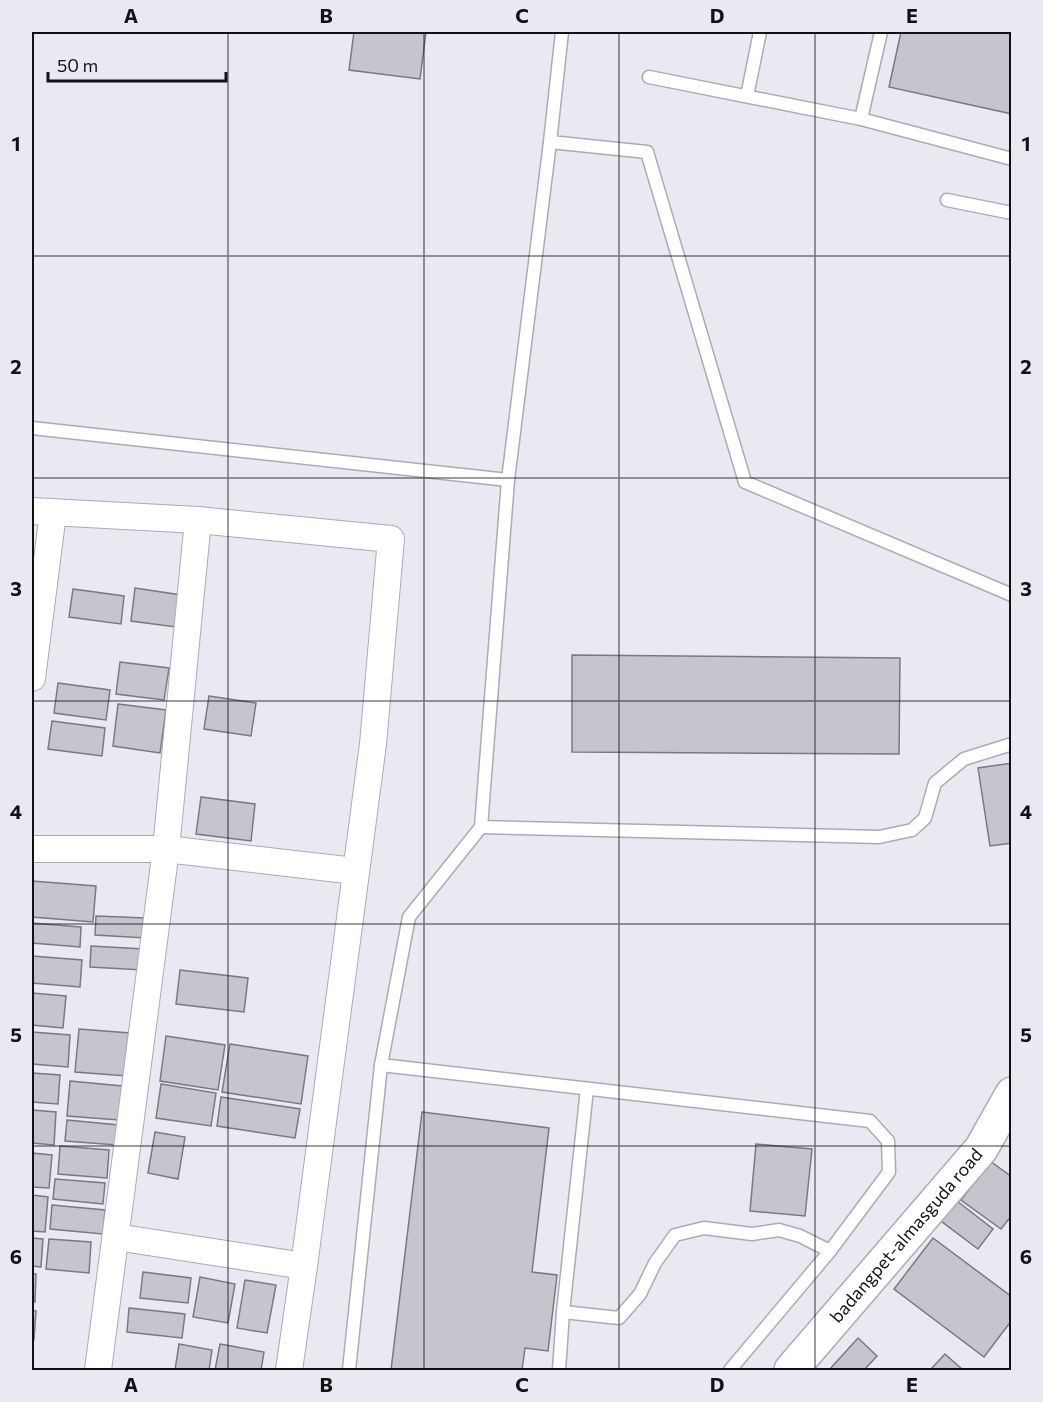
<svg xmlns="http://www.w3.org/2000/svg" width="1043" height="1402" viewBox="0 0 1043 1402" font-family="Commissioner,sans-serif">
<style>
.building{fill:#c8c4cd;stroke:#7c7881;stroke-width:1.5}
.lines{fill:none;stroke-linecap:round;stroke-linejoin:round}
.lane-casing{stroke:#aeaab3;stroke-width:15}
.street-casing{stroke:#aeaab3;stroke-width:28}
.secondary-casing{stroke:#aeaab3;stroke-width:36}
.lane{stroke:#fff;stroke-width:12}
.street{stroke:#fff;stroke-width:26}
.secondary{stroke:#fff;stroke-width:33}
.grid{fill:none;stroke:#121114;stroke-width:1.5;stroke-opacity:0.55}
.labels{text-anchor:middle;stroke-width:4.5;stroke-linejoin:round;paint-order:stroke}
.street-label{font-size:18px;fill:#121114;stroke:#ece8f2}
.neatline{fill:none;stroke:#121114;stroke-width:2}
.grid-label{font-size:20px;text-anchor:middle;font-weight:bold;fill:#121114}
</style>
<rect width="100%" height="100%" fill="#ece8f2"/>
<g class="building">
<path d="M 354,32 L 426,32 L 420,79 L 349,70 Z"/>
<path d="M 901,32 L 1012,32 L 1012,114 L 889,87 Z"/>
<path d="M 135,588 L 181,595 L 176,627 L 131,621 Z"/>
<path d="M 73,589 L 124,596 L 121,624 L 69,617 Z"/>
<path d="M 572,655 L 900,658 L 899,754 L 572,752 Z"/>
<path d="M 120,662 L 169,668 L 164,700 L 116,694 Z"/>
<path d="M 58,683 L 110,690 L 106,720 L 54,713 Z"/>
<path d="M 209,696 L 256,703 L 251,736 L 204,729 Z"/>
<path d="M 118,704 L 166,710 L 160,753 L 113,746 Z"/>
<path d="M 52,721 L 105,728 L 102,756 L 48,749 Z"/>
<path d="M 1012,763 L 1012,843 L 990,846 L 978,768 Z"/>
<path d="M 201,797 L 255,804 L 251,841 L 196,834 Z"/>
<path d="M 32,881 L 96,886 L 93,922 L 32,917 Z"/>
<path d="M 96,916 L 146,918 L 146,938 L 95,935 Z"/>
<path d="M 32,923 L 81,927 L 80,947 L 32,943 Z"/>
<path d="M 91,946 L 144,949 L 143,970 L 90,967 Z"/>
<path d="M 32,956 L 82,960 L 80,987 L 32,983 Z"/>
<path d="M 180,970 L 248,978 L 244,1012 L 176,1004 Z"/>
<path d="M 32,993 L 66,996 L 63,1028 L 32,1025 Z"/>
<path d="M 79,1029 L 130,1033 L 127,1076 L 75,1072 Z"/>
<path d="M 32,1032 L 70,1035 L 68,1067 L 32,1064 Z"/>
<path d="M 166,1036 L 225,1045 L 218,1090 L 160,1081 Z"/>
<path d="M 230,1044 L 308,1056 L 301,1104 L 222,1092 Z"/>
<path d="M 32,1073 L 60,1075 L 58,1104 L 32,1102 Z"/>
<path d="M 70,1081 L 122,1086 L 119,1120 L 67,1116 Z"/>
<path d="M 161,1084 L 216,1093 L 211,1126 L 156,1118 Z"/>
<path d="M 221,1097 L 300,1109 L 295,1138 L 217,1126 Z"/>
<path d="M 32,1110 L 56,1112 L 54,1145 L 32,1143 Z"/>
<path d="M 422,1112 L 549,1128 L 532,1272 L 557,1275 L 548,1351 L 525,1348 L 522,1370 L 391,1370 Z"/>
<path d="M 67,1120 L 119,1125 L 117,1145 L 65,1141 Z"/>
<path d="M 155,1132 L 185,1137 L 178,1179 L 148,1173 Z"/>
<path d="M 756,1144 L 812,1149 L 805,1216 L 750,1211 Z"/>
<path d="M 60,1146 L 109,1150 L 107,1178 L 58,1174 Z"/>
<path d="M 32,1153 L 52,1155 L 49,1188 L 32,1187 Z"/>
<path d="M 990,1161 L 1012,1177 L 1012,1215 L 1001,1229 L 961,1200 Z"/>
<path d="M 55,1179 L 105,1183 L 103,1204 L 53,1199 Z"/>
<path d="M 32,1195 L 48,1197 L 45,1232 L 32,1231 Z"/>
<path d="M 957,1201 L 993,1229 L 978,1249 L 941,1221 Z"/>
<path d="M 52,1205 L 105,1210 L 103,1234 L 50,1229 Z"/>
<path d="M 32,1238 L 43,1239 L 41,1267 L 32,1266 Z"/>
<path d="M 933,1238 L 1012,1297 L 1012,1320 L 984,1357 L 894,1289 Z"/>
<path d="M 49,1239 L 91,1242 L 89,1273 L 46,1269 Z"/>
<path d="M 143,1272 L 191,1278 L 188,1303 L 140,1298 Z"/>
<path d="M 32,1274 L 36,1274 L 35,1302 L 32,1301 Z"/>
<path d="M 200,1277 L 235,1284 L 228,1323 L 193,1317 Z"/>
<path d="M 245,1280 L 276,1285 L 267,1333 L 237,1328 Z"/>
<path d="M 129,1308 L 185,1314 L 182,1338 L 127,1332 Z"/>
<path d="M 32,1310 L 36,1311 L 34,1340 L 32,1340 Z"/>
<path d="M 858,1338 L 877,1356 L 864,1370 L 829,1370 Z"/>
<path d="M 179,1344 L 212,1350 L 209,1370 L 175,1370 Z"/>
<path d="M 220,1344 L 264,1352 L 261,1370 L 215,1370 Z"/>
<path d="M 945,1354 L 963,1370 L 930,1370 Z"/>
</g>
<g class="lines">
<defs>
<g id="lane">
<path d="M 562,32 L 550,142 L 647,152 L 745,482 L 1012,595"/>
<path d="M 649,77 L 861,119 L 1012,159"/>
<path d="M 747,96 L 760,32"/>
<path d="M 861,119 L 881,32"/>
<path d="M 947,200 L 1012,213"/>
<path d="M 32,428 L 508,480"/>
<path d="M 481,827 L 879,837 L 912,830 L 925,818 L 935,783 L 964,759 L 1012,744"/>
<path d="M 381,1065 L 870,1121 L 888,1141 L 889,1172 L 830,1251 L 730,1370"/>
<path d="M 563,1312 L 619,1318 L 640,1294 L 655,1263 L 675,1235 L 704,1228 L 752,1234 L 779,1230 L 800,1236 L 830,1251"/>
<path d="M 349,1370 L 381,1065 L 409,917 L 481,827 L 508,480 L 550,142"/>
<path d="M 559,1370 L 563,1312 L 587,1089"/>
</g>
<g id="street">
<path d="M 32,511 L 198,520 L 391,539 L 373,744 L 304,1266 L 289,1370"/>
<path d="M 32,678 L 53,513"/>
<path d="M 32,849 L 166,849 L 355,871"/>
<path d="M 116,1237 L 304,1266"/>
<path d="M 98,1370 L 166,849 L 198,520"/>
</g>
<g id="secondary">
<path id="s1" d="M 791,1370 L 981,1149 L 1012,1094"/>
</g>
</defs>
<use href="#lane" class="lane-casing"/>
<use href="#street" class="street-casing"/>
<use href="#secondary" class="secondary-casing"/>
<use href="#lane" class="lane"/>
<use href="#street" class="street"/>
<use href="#secondary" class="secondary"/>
</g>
<path class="grid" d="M 228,32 L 228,1370M 424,32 L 424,1370M 619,32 L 619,1370M 815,32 L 815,1370M 32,256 L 1012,256M 32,478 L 1012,478M 32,701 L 1012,701M 32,924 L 1012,924M 32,1146 L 1012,1146"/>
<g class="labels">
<g class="street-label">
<text dy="6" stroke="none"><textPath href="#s1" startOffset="177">badangpet-almasguda road</textPath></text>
</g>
</g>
<rect width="1043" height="1402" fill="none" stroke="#ece8f2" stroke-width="66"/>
<path d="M48 72v9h178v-9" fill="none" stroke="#121114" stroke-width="3"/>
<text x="57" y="72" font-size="18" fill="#121114" stroke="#ece8f2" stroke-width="4.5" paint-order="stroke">50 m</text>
<rect x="33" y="33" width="977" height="1336" class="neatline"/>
<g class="grid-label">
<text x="131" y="23">A</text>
<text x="326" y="23">B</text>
<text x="522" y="23">C</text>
<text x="717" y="23">D</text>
<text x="912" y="23">E</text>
<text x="16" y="151">1</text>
<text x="1026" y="151">1</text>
<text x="16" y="374">2</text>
<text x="1026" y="374">2</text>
<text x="16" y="596">3</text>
<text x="1026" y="596">3</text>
<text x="16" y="819">4</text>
<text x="1026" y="819">4</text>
<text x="16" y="1042">5</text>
<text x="1026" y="1042">5</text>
<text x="16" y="1264">6</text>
<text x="1026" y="1264">6</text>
<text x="131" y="1392">A</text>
<text x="326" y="1392">B</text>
<text x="522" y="1392">C</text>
<text x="717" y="1392">D</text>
<text x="912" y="1392">E</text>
</g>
</svg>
